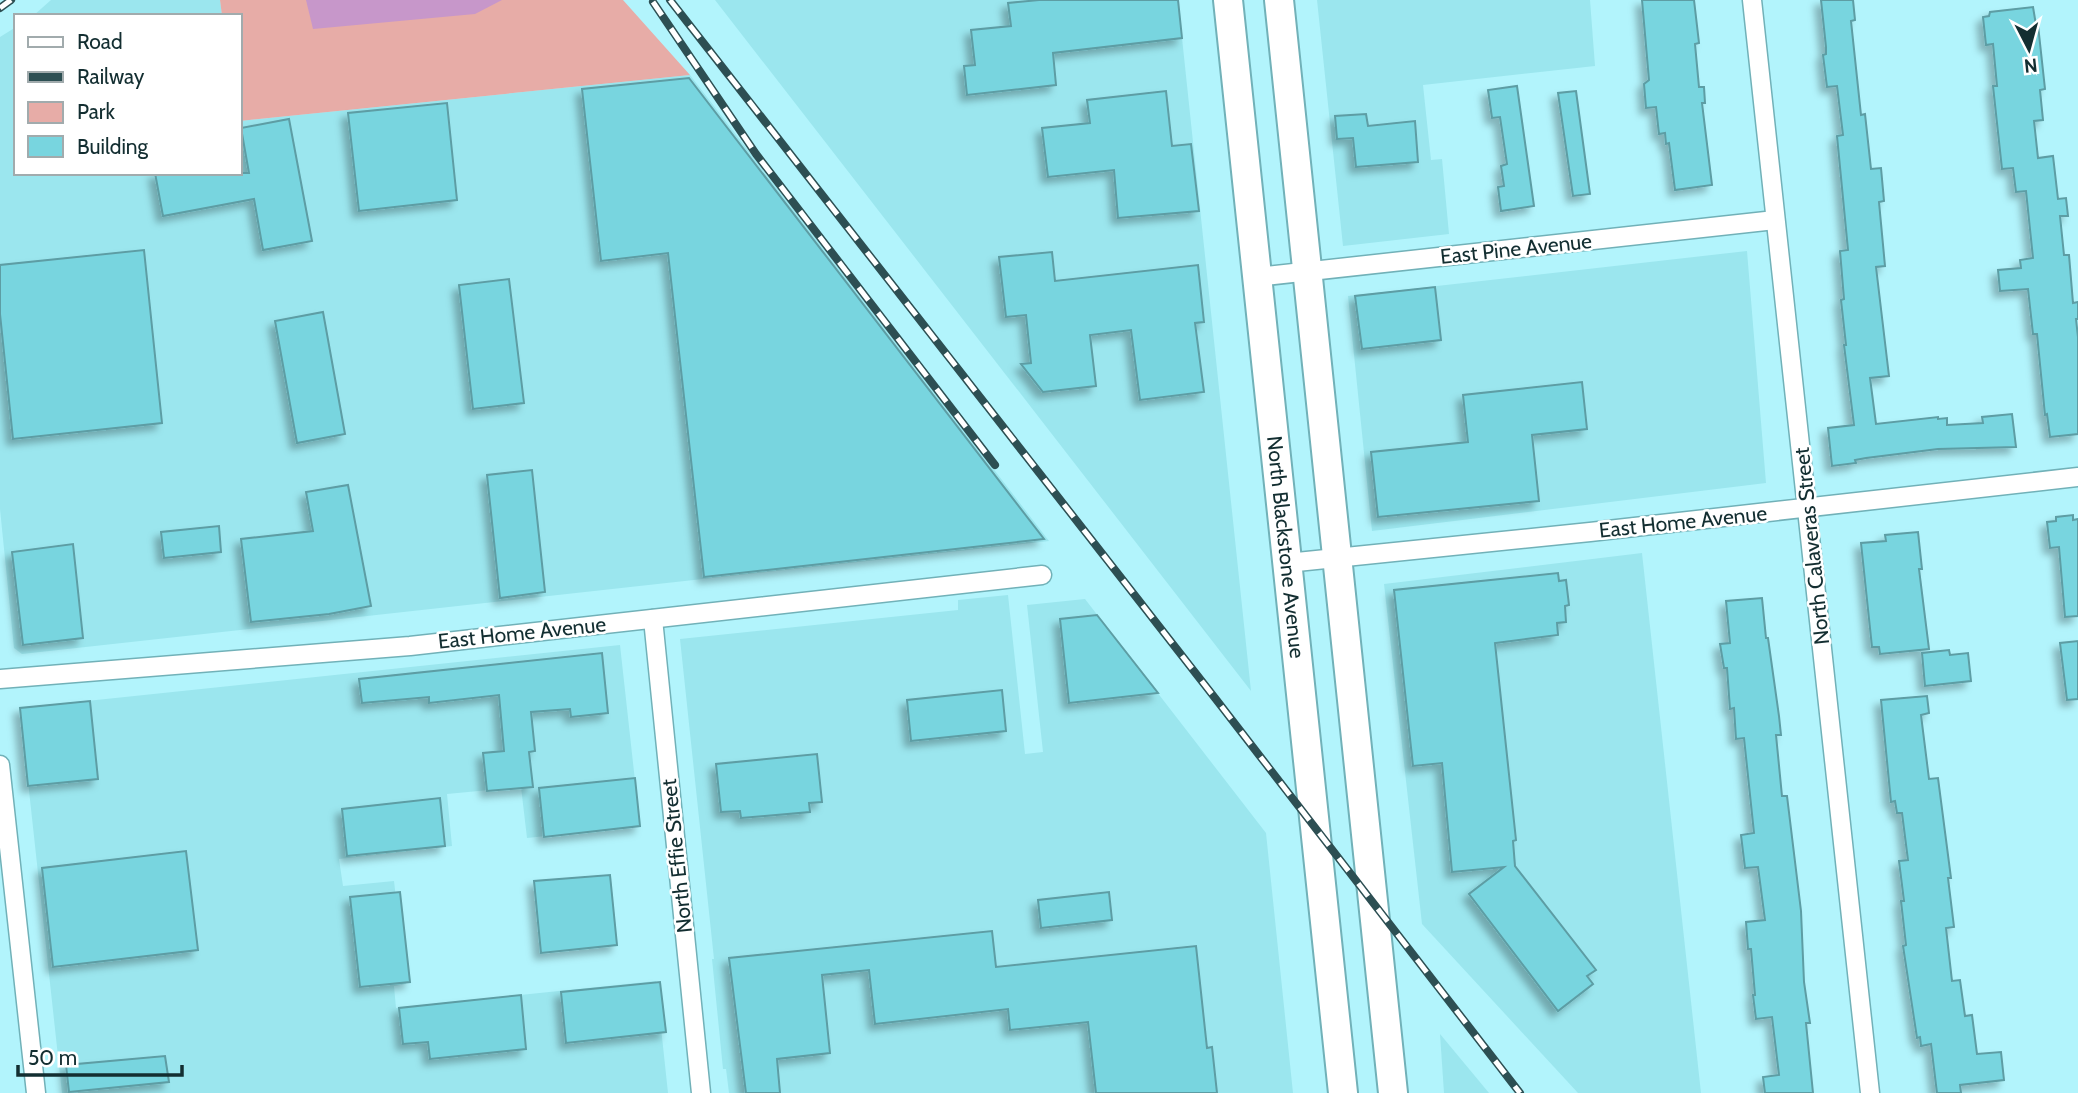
<svg xmlns="http://www.w3.org/2000/svg" width="2078" height="1093" viewBox="0 0 2078 1093" font-family="Cabin,sans-serif">
<style>
.built{fill:#9be6ee}
.green{fill:#e7aca7}
.water{fill:#c797ca}
.building{fill:#78d5df;stroke:#5d9da4;stroke-width:2;filter:url(#shadow)}
.lines{fill:none;stroke-linecap:round;stroke-linejoin:round}
.minor-casing{stroke:#71b1b8;stroke-width:21}
.primary-casing{stroke:#71b1b8;stroke-width:32}
.minor{stroke:#fff;stroke-width:18}
.primary{stroke:#fff;stroke-width:28}
.rail-casing{stroke:#2d4f53;stroke-width:8}
.rail{stroke:#fff;stroke-width:5;stroke-dasharray:16;stroke-linecap:butt}
.labels{text-anchor:middle;stroke-width:5;stroke-linejoin:round;paint-order:stroke}
.street-label{font-size:21px;fill:#132e31;stroke:#fff}
</style>
<defs>
<filter id="shadow"><feDropShadow dx="-6" dy="6" stdDeviation="3.5" flood-color="#0004"/></filter>
</defs>
<rect width="100%" height="100%" fill="#b2f4fc"/>
<g class="built">
<path d="M 51,0 L 220,0 L 222,16 L 33,16 Z"/>
<path d="M 715,0 L 1178,0 L 1251,691 L 1034,411 Z"/>
<path d="M 1317,0 L 1590,0 L 1595,66 L 1423,85 L 1431,160 L 1442,159 L 1449,234 L 1343,246 Z"/>
<path d="M 16,27 L 16,173 L 240,173 L 240,121 L 690,75 L 1049,541 L 22,654 L 14,648 L 0,509 L 0,37 Z"/>
<path d="M 1747,251 L 1766,483 L 1372,531 L 1348,296 Z"/>
<path d="M 1642,553 L 1701,1093 L 1578,1093 L 1422,924 L 1384,584 Z"/>
<path d="M 1008,595 L 1025,754 L 1043,752 L 1027,605 L 1085,599 L 1266,833 L 1293,1093 L 729,1093 L 726,1069 L 723,1069 L 712,959 L 714,959 L 680,639 L 958,610 L 958,600 Z"/>
<path d="M 620,645 L 640,826 L 527,838 L 521,787 L 447,794 L 452,846 L 339,859 L 343,886 L 394,881 L 406,984 L 394,986 L 396,1008 L 656,981 L 668,1093 L 62,1093 L 20,708 Z"/>
<path d="M 1440,1034 L 1489,1093 L 1444,1093 Z"/>
</g>
<path class="green" d="M 220,0 L 623,0 L 690,75 L 240,121 L 240,16 L 222,16 Z"/>
<path class="water" d="M 306,0 L 502,0 L 475,14 L 313,29 Z"/>
<g class="building">
<path d="M 1039,0 L 1178,0 L 1182,38 L 1053,53 L 1056,85 L 967,95 L 964,66 L 975,65 L 971,30 L 1011,26 L 1008,3 Z"/>
<path d="M 1642,0 L 1694,0 L 1699,43 L 1695,44 L 1699,87 L 1704,87 L 1705,103 L 1702,103 L 1712,185 L 1675,190 L 1669,143 L 1666,144 L 1665,133 L 1659,134 L 1656,107 L 1646,108 L 1644,84 L 1649,80 Z"/>
<path d="M 1821,0 L 1853,0 L 1855,20 L 1851,21 L 1861,115 L 1865,114 L 1871,169 L 1881,168 L 1884,201 L 1879,202 L 1885,266 L 1876,267 L 1889,376 L 1870,378 L 1876,424 L 1938,417 L 1938,419 L 1947,418 L 1947,425 L 1983,423 L 1982,417 L 2012,414 L 2016,447 L 1938,449 L 1866,458 L 1855,460 L 1856,463 L 1832,466 L 1828,428 L 1854,425 L 1844,345 L 1846,345 L 1841,300 L 1844,299 L 1840,251 L 1848,250 L 1837,136 L 1843,135 L 1837,86 L 1827,87 L 1823,55 L 1826,54 L 1826,47 Z"/>
<path d="M 2033,7 L 2036,25 L 2038,25 L 2045,89 L 2040,90 L 2043,120 L 2034,121 L 2038,158 L 2053,156 L 2058,199 L 2066,198 L 2068,216 L 2060,216 L 2064,255 L 2069,255 L 2073,303 L 2078,302 L 2078,319 L 2076,319 L 2078,337 L 2078,434 L 2050,437 L 2047,414 L 2045,415 L 2037,334 L 2033,334 L 2028,289 L 2000,291 L 1998,270 L 2021,268 L 2020,260 L 2033,258 L 2026,191 L 2016,192 L 2013,168 L 2002,169 L 1993,86 L 1997,86 L 1993,44 L 1986,45 L 1983,17 L 1989,16 L 1990,12 Z"/>
<path d="M 689,78 L 1044,539 L 704,577 L 668,253 L 601,261 L 582,89 Z"/>
<path d="M 1517,86 L 1534,206 L 1501,211 L 1498,187 L 1504,186 L 1501,166 L 1507,164 L 1500,117 L 1492,118 L 1488,90 Z"/>
<path d="M 1166,91 L 1172,146 L 1191,144 L 1199,211 L 1118,218 L 1114,170 L 1048,177 L 1042,128 L 1090,123 L 1087,100 Z"/>
<path d="M 1576,91 L 1590,194 L 1573,196 L 1558,93 Z"/>
<path d="M 447,103 L 457,200 L 359,211 L 348,113 Z"/>
<path d="M 1366,114 L 1368,126 L 1415,121 L 1418,162 L 1356,167 L 1353,138 L 1337,139 L 1335,116 Z"/>
<path d="M 289,119 L 312,241 L 263,250 L 254,199 L 163,216 L 155,173 L 249,173 L 241,128 Z"/>
<path d="M 144,250 L 162,423 L 13,439 L 0,314 L 0,265 Z"/>
<path d="M 1052,252 L 1055,281 L 1198,265 L 1204,322 L 1195,323 L 1204,392 L 1140,400 L 1131,330 L 1090,335 L 1096,386 L 1043,392 L 1021,364 L 1031,363 L 1026,315 L 1006,317 L 999,257 Z"/>
<path d="M 509,279 L 524,403 L 473,409 L 459,285 Z"/>
<path d="M 1435,287 L 1441,340 L 1362,349 L 1355,296 Z"/>
<path d="M 323,312 L 345,434 L 297,443 L 275,321 Z"/>
<path d="M 1582,382 L 1587,429 L 1532,435 L 1539,501 L 1378,517 L 1371,452 L 1468,442 L 1463,395 Z"/>
<path d="M 532,470 L 545,592 L 500,598 L 487,475 Z"/>
<path d="M 348,485 L 371,606 L 329,614 L 251,622 L 241,539 L 313,531 L 306,492 Z"/>
<path d="M 2073,515 L 2073,520 L 2078,519 L 2078,616 L 2065,617 L 2059,547 L 2050,548 L 2047,522 L 2056,521 L 2056,517 Z"/>
<path d="M 219,526 L 221,552 L 164,558 L 161,532 Z"/>
<path d="M 1918,532 L 1922,569 L 1919,569 L 1929,649 L 1880,654 L 1879,647 L 1872,647 L 1861,543 L 1886,541 L 1885,535 Z"/>
<path d="M 73,544 L 83,638 L 23,645 L 12,552 Z"/>
<path d="M 1558,573 L 1559,581 L 1566,580 L 1569,605 L 1565,606 L 1566,622 L 1557,623 L 1558,635 L 1495,643 L 1516,840 L 1513,841 L 1515,866 L 1596,970 L 1587,976 L 1593,984 L 1558,1011 L 1469,894 L 1504,867 L 1452,872 L 1442,763 L 1413,766 L 1394,590 Z"/>
<path d="M 1762,598 L 1766,638 L 1768,638 L 1779,716 L 1781,735 L 1776,735 L 1782,796 L 1787,796 L 1801,911 L 1804,982 L 1810,1023 L 1806,1023 L 1813,1093 L 1765,1093 L 1763,1077 L 1779,1075 L 1772,1017 L 1756,1019 L 1753,995 L 1755,995 L 1751,949 L 1748,949 L 1746,922 L 1765,920 L 1758,867 L 1745,868 L 1741,835 L 1754,833 L 1744,738 L 1736,739 L 1734,708 L 1730,709 L 1727,668 L 1724,668 L 1720,644 L 1730,643 L 1726,601 Z"/>
<path d="M 1097,615 L 1158,693 L 1069,703 L 1060,619 Z"/>
<path d="M 2078,641 L 2078,699 L 2067,700 L 2060,643 Z"/>
<path d="M 1949,650 L 1950,655 L 1968,653 L 1971,681 L 1925,686 L 1922,653 Z"/>
<path d="M 602,653 L 608,713 L 571,717 L 570,709 L 531,712 L 535,751 L 529,752 L 533,787 L 487,791 L 483,753 L 504,751 L 499,695 L 429,703 L 429,697 L 362,703 L 359,679 Z"/>
<path d="M 1002,690 L 1006,731 L 911,741 L 907,700 Z"/>
<path d="M 1927,696 L 1929,713 L 1921,715 L 1929,779 L 1938,778 L 1951,878 L 1948,878 L 1954,927 L 1946,928 L 1952,981 L 1960,980 L 1965,1016 L 1972,1015 L 1977,1054 L 2001,1052 L 2004,1080 L 1960,1085 L 1961,1093 L 1937,1093 L 1931,1044 L 1921,1046 L 1920,1037 L 1917,1038 L 1903,946 L 1906,945 L 1901,901 L 1904,901 L 1899,861 L 1908,860 L 1902,813 L 1897,813 L 1895,801 L 1891,802 L 1881,700 Z"/>
<path d="M 90,701 L 98,779 L 28,786 L 20,708 Z"/>
<path d="M 817,754 L 822,802 L 809,803 L 810,812 L 741,818 L 740,811 L 721,812 L 716,764 Z"/>
<path d="M 635,778 L 640,826 L 544,837 L 539,788 Z"/>
<path d="M 440,798 L 445,846 L 347,856 L 342,809 Z"/>
<path d="M 186,851 L 198,950 L 53,967 L 42,868 Z"/>
<path d="M 610,875 L 617,945 L 541,953 L 534,881 Z"/>
<path d="M 400,892 L 410,982 L 360,987 L 350,897 Z"/>
<path d="M 1109,892 L 1112,920 L 1041,928 L 1038,900 Z"/>
<path d="M 992,931 L 996,967 L 1196,946 L 1207,1048 L 1212,1047 L 1217,1093 L 1096,1093 L 1088,1022 L 1010,1030 L 1008,1009 L 875,1024 L 869,970 L 822,975 L 830,1053 L 777,1059 L 780,1093 L 746,1093 L 729,958 Z"/>
<path d="M 660,982 L 666,1032 L 566,1043 L 561,992 Z"/>
<path d="M 521,995 L 526,1049 L 430,1059 L 428,1042 L 403,1044 L 399,1008 Z"/>
<path d="M 165,1056 L 169,1082 L 69,1092 L 66,1065 Z"/>
</g>
<g class="lines">
<defs>
<g id="minor">
<path d="M 1752,0 L 1870,1093"/>
<path d="M 1257,277 L 1775,220"/>
<path d="M 1287,563 L 1590,532 L 2078,477"/>
<path d="M 653,619 L 701,1093"/>
<path d="M 0,679 L 410,646 L 1042,575"/>
<path d="M 0,765 L 36,1093"/>
</g>
<g id="primary">
<path id="s1" d="M 1228,0 L 1343,1093"/>
<path d="M 1279,0 L 1393,1093"/>
</g>
</defs>
<use href="#minor" class="minor-casing"/>
<use href="#primary" class="primary-casing"/>
<use href="#minor" class="minor"/>
<use href="#primary" class="primary"/>
<defs>
<g id="rail">
<path d="M 670,0 L 1215,698 L 1520,1093"/>
<path d="M 653,2 L 756,154 L 995,465"/>
<path d="M 0,8 L 11,0"/>
</g>
</defs>
<use href="#rail" class="rail-casing"/>
<use href="#rail" class="rail"/>
</g>
<g class="labels">
<g class="street-label">
<text transform="translate(1516 249) rotate(-6)" y="7">East Pine Avenue</text>
<text transform="translate(1683 522) rotate(-6)" y="7">East Home Avenue</text>
<text transform="translate(1812 546) rotate(-96)" y="7">North Calaveras Street</text>
<text dy="7" stroke="none"><textPath href="#s1" startOffset="550">North Blackstone Avenue</textPath></text>
<text transform="translate(522 633) rotate(-6)" y="7">East Home Avenue</text>
<text transform="translate(677 856) rotate(-96)" y="7">North Effie Street</text>
</g>
</g>
<rect x="14" y="14" width="228" height="161" fill="#ffffff" stroke="#a1abad" stroke-width="2"/>
<rect x="28" y="37" width="35" height="10" fill="#ffffff" stroke="#a1abad" stroke-width="2"/>
<text x="77" y="49" font-size="21" fill="#132e31">Road</text>
<rect x="28" y="72" width="35" height="10" fill="#2d4f53" stroke="#a1abad" stroke-width="2"/>
<text x="77" y="84" font-size="21" fill="#132e31">Railway</text>
<rect x="28" y="102" width="35" height="21" fill="#e7aca7" stroke="#a1abad" stroke-width="2"/>
<text x="77" y="119" font-size="21" fill="#132e31">Park</text>
<rect x="28" y="136" width="35" height="21" fill="#78d5df" stroke="#a1abad" stroke-width="2"/>
<text x="77" y="154" font-size="21" fill="#132e31">Building</text>
<g transform="translate(2029 49) rotate(174)" stroke="#ffffff" stroke-width="5" paint-order="stroke">
<path d="M0-5L12 26L0 18L-12 26Z" fill="#132e31"/>
<text y="-10" font-size="19" font-weight="bold" text-anchor="middle" fill="#132e31">N</text>
</g>
<path d="M18 1065v10h164v-10" fill="none" stroke="#132e31" stroke-width="3.5"/>
<text x="28" y="1065" font-size="21" fill="#132e31" stroke="#ffffff" stroke-width="5" paint-order="stroke">50 m</text>
</svg>
